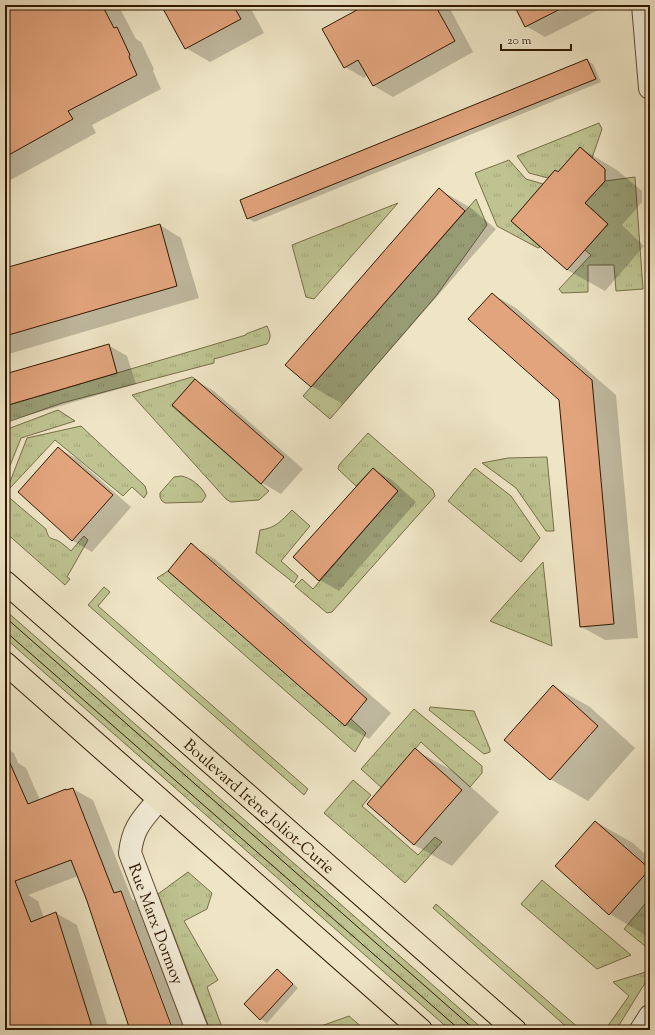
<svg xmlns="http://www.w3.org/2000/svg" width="655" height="1035" viewBox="0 0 655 1035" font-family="'Sorts Mill Goudy',serif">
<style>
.grass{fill:url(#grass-tufts);stroke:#786e48}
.shadow{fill:#0003}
.building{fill:#e2a47d;stroke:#311800}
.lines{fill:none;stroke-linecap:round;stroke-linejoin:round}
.minor-casing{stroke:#604b31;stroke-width:24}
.major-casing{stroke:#311800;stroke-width:24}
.minor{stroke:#f4eed9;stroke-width:22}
.major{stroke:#eee5c5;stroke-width:22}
.tram{stroke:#311800;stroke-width:1}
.labels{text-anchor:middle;stroke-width:3;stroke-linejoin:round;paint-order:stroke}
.street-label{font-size:16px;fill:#311800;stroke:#f4eed9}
</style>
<defs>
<pattern id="grass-tufts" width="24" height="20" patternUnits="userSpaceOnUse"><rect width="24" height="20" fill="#bec391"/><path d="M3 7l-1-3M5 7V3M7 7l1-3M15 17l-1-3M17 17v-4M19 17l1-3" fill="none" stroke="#a4a77b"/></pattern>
</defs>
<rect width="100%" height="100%" fill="#eee5c5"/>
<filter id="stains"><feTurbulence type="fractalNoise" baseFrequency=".005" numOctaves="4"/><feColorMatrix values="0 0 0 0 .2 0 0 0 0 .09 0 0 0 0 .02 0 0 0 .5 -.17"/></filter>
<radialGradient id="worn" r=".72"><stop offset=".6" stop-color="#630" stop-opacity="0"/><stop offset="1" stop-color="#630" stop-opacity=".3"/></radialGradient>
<g class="grass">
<path d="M 599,123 L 602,129 L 592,158 L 580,147 L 558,172 L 555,170 L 548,178 L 529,173 L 517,156 Z"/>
<path d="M 509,160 L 526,179 L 543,184 L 511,221 L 540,247 L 538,248 L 497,226 L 475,173 Z"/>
<path d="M 635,177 L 643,289 L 616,291 L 614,265 L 588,265 L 588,292 L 562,293 L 559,289 L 591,255 L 585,250 L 608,224 L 585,203 L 605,181 Z"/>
<path d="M 476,199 L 487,225 L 436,296 L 330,419 L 303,396 Z"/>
<path d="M 398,203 L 314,299 L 306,297 L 292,245 Z"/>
<path d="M 267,326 C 270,333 272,337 267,344 L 214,359 L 214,363 L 62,403 L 5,423 L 5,406 L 246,335 L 246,334 Z"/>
<path d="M 192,377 L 195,379 L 172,406 L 269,491 L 259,500 L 231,502 L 226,499 L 132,395 Z"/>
<path d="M 58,410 L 75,421 L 21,438 L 5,478 L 5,430 Z"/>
<path d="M 81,426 L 145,486 L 147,493 L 144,498 L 132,487 L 123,496 L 55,440 L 10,488 L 8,487 L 27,438 Z"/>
<path d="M 368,433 L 433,490 L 435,496 L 332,612 L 327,613 L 295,586 L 302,579 L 313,589 L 398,491 L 373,468 L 356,486 L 338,469 L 339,465 Z"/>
<path d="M 547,457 L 554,531 L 546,531 L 516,488 L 482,463 L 508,458 Z"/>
<path d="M 475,468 L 511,496 L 540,538 L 521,562 L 448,501 Z"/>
<path d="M 181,476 C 190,477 203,487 206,496 L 202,502 L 165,503 L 162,501 L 160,497 L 160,493 L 174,477 Z"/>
<path d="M 5,494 L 46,529 C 49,542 53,537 60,542 C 64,545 68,548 71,551 L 84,536 L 88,540 L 67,577 L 70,579 L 65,585 L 5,532 Z"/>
<path d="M 292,510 L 310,526 L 281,561 L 298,576 L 294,583 L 256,553 L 260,530 C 276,528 281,521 292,510 Z"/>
<path d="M 543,562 L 552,646 L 490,621 Z"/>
<path d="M 168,571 L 345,725 L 351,719 L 366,733 L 355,752 L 157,578 Z"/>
<path d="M 104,587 L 110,592 L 98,606 L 308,789 L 304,795 L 88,605 Z"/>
<path d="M 5,610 L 484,1030 L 450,1030 L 5,638 Z"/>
<path d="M 430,707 L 474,711 L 490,749 L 490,752 L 484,754 L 429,710 Z"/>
<path d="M 414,709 L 482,766 L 482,773 L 470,787 L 421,742 L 382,788 L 361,769 Z"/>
<path d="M 353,780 L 371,795 L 362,806 L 418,855 L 435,837 L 442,842 L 405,883 L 324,813 Z"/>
<path d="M 188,872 L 212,893 L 207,909 L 184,921 L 218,980 L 207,987 L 223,1030 L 210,1030 L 158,894 Z"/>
<path d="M 542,880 L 631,955 L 597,969 L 521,904 Z"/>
<path d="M 650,898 L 650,950 L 624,929 Z"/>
<path d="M 436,904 L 581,1030 L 570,1030 L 433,908 Z"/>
<path d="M 649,971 L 650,972 L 650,975 L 616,1030 L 605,1030 L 629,996 L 613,982 Z"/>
<path d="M 349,1016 L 365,1030 L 325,1030 L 324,1025 Z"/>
</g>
<g class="shadow">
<path d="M 5,5 L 118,5 L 136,39 L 141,42 L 154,69 L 153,71 L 161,89 L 92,125 L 96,133 L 5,183 Z"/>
<path d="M 162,5 L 249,5 L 264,33 L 210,62 L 186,48 Z"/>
<path d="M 368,5 L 448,5 L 473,52 L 393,97 L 374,86 L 368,75 L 364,78 L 345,67 Z"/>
<path d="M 515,5 L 608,5 L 545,37 L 526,26 Z"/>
<path d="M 587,60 L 593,64 L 601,82 L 254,222 L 248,218 Z"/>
<path d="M 580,148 L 617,170 L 642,191 L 642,202 L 622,225 L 644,246 L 605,291 L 567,270 L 512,221 L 558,173 Z"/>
<path d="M 440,190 L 471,208 L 496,229 L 343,404 L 311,386 Z"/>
<path d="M 160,225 L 181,238 L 199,298 L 5,355 L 5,269 Z"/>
<path d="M 492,294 L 516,308 L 616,395 L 638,638 L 605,640 L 580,626 L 560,399 Z"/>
<path d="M 108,345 L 127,356 L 136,384 L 5,422 L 5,375 Z"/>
<path d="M 195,380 L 214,391 L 303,469 L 281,494 L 262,483 L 173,405 Z"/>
<path d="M 58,448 L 77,459 L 131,507 L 92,552 L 73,541 L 19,492 Z"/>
<path d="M 373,469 L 392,480 L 416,502 L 339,591 L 320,580 Z"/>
<path d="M 191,545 L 215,559 L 391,713 L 369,739 L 345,725 Z"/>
<path d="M 553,686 L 590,707 L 635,748 L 588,801 L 550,779 Z"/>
<path d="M 5,748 L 14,753 L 18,763 L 26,768 L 40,800 L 73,789 L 93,800 L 132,899 L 140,904 L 188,1030 L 174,1030 L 124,897 L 122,897 L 172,1030 L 131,1030 L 88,900 L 78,876 L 28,895 L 38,901 L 44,918 L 56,913 L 77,925 L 109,1030 L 5,1030 Z"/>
<path d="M 415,750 L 453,771 L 499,812 L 452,866 L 414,845 L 369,804 Z"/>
<path d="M 596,822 L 633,843 L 650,859 L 650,933 L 647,936 L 610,914 L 556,866 Z"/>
<path d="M 277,971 L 283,974 L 298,988 L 267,1023 L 261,1019 L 246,1004 Z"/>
<path d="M 323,1024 L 333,1030 L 309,1030 Z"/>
</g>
<g class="building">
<path d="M 5,5 L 102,5 L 114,28 L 117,27 L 130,55 L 129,57 L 137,75 L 68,111 L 73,119 L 5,157 Z"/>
<path d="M 161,5 L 233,5 L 241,19 L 185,49 Z"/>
<path d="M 366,5 L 435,5 L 455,41 L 373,86 L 358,60 L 344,68 L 322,29 Z"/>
<path d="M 514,5 L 568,5 L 525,27 Z"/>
<path d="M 587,59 L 596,79 L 247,219 L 240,200 Z"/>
<path d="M 580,147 L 605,169 L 605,181 L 585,203 L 608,224 L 567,270 L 511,221 L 555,170 L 558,172 Z"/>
<path d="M 439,188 L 465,211 L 311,387 L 285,365 Z"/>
<path d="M 160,224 L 177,286 L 5,336 L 5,268 Z"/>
<path d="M 492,293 L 592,380 L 614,624 L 580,627 L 559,400 L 468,319 Z"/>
<path d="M 109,344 L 117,373 L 5,406 L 5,374 Z"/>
<path d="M 195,379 L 284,457 L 261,484 L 172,405 Z"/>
<path d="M 58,447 L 113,495 L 72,541 L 18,492 Z"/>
<path d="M 373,468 L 398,491 L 319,581 L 293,557 Z"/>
<path d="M 191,543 L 367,699 L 345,726 L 168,571 Z"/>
<path d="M 553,685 L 598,726 L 550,780 L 504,740 Z"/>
<path d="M 415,748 L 462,790 L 414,845 L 367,804 Z"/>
<path d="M 5,752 L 28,804 L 66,789 L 66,790 L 73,788 L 114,893 L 121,891 L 173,1030 L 130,1030 L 87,901 L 71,860 L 15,881 L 31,922 L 56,912 L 93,1030 L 5,1030 Z"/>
<path d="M 595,821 L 650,869 L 609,915 L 555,866 Z"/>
<path d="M 277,969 L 293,984 L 260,1020 L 244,1004 Z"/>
</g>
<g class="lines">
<defs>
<g id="minor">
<path d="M 643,5 L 650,88"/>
<path id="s1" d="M 159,799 C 143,819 133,826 130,853 L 197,1030"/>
<path d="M 641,1030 L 650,1016"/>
</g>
<g id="major">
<path id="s2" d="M 5,582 L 515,1030"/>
<path d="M 5,663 L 421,1030"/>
</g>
</defs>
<use href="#minor" class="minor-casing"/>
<use href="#major" class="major-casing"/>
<use href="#minor" class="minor"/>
<use href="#major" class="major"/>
<g class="tram">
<path d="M 5,617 L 475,1030"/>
<path d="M 5,631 L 460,1030"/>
</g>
</g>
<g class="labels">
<g class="street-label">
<text dy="6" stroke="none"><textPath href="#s2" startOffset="339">Boulevard Irène Joliot-Curie</textPath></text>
<text dy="6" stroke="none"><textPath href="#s1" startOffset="138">Rue Marx Dormoy</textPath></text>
</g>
</g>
<rect width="655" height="1035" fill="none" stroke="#eee5c5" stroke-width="20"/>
<rect x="6" y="6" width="643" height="1023" fill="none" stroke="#311800" stroke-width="2"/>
<rect x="10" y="10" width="635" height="1015" fill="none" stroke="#311800"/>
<path d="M501 44v6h70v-6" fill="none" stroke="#311800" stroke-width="2"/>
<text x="507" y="44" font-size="12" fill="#311800" stroke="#f4eed9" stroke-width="3" paint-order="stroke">20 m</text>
<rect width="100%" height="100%" filter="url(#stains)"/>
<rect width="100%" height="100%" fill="url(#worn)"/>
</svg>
